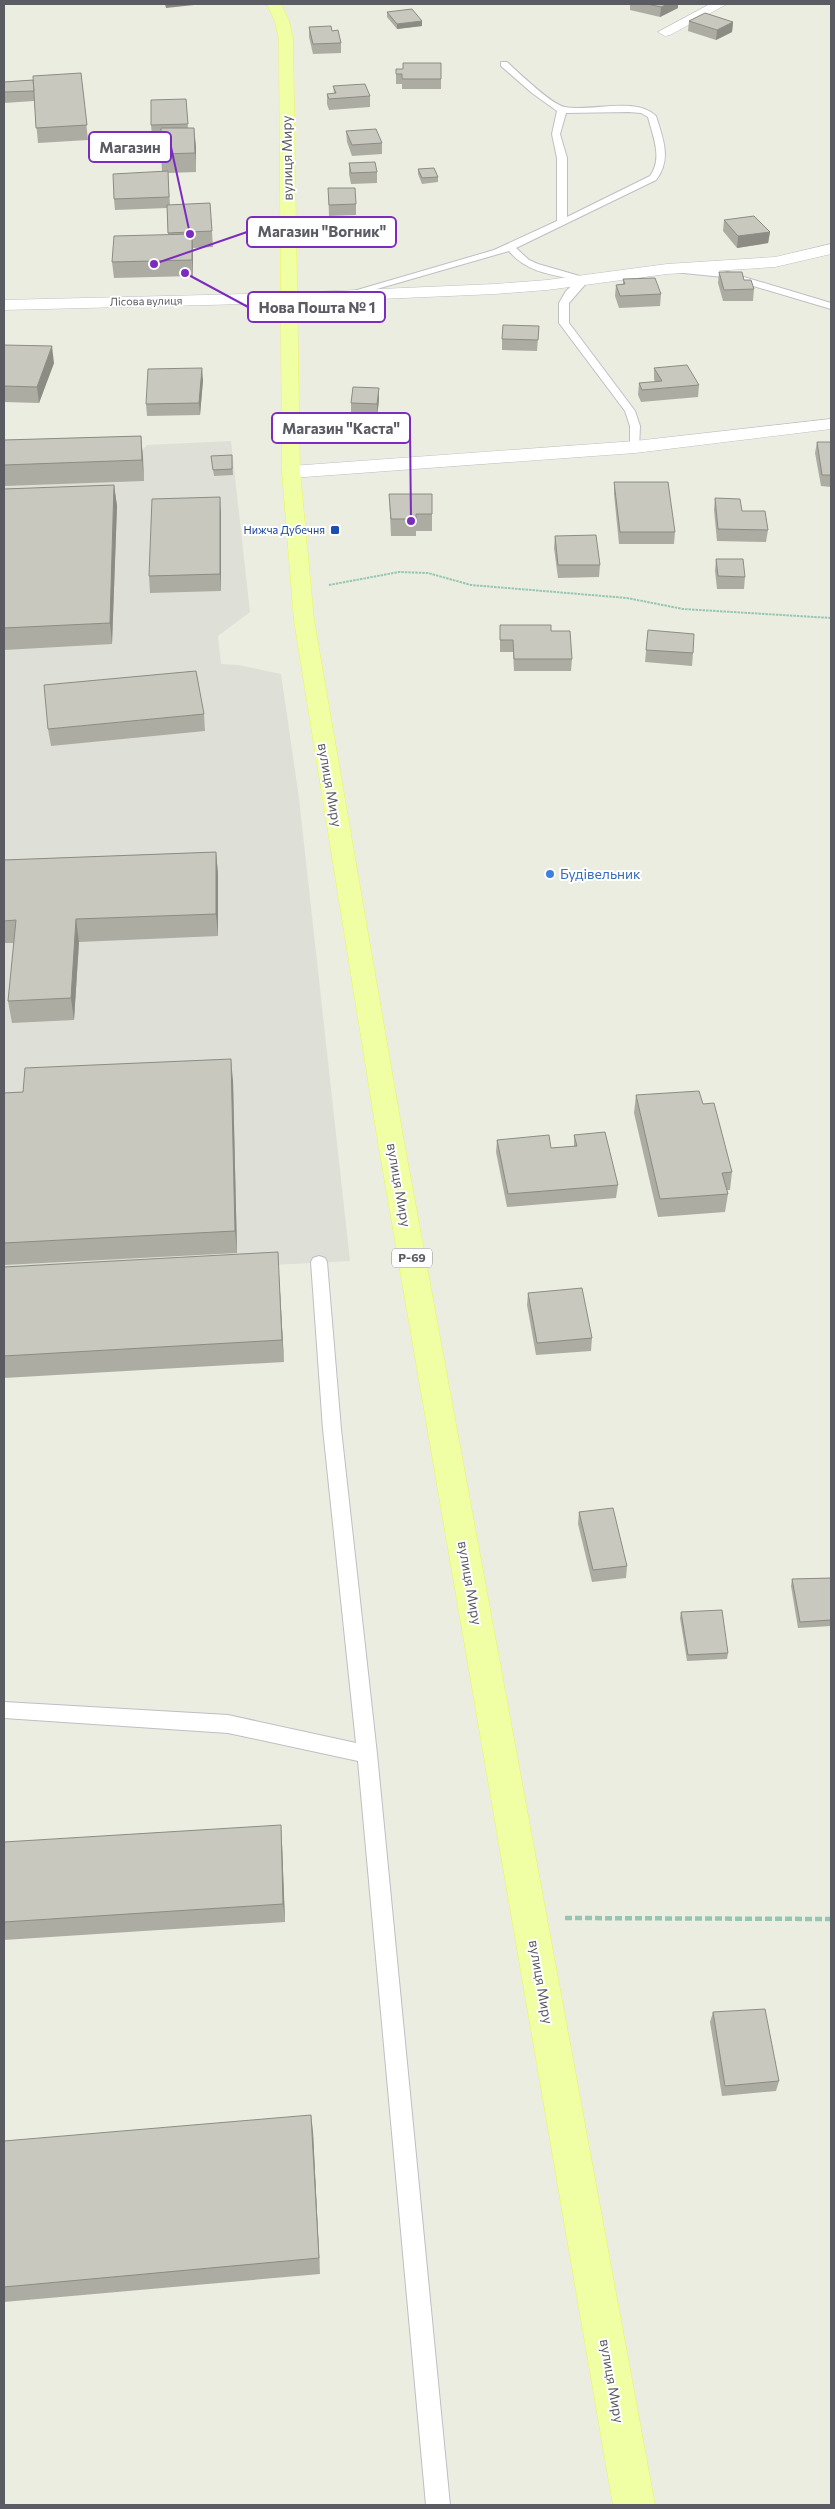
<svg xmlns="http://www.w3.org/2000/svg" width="835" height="2509" viewBox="0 0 835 2509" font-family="Commissioner,sans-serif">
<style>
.industrial{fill:#dedfd6}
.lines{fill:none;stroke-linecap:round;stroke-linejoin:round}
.service-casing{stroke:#bebec5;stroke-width:2}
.minor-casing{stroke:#bebec5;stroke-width:1}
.tertiary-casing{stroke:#bebec5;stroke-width:1}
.primary-casing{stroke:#ecf453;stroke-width:1}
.path-far1{stroke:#95c6b4;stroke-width:2;stroke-dasharray:2.5 1;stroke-linecap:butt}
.path{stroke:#95c6b4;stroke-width:4.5;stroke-dasharray:7 3;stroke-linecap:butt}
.service{fill:#fff;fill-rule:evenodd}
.minor{fill:#fff;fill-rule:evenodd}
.tertiary{fill:#fff;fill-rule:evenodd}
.primary{fill:#f0ffa4;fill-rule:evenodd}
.wall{fill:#acaca3}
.shaded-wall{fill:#8c8c85}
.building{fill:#c8c8be;stroke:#8c8c85}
.transit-dot{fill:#1a4fb4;stroke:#fff;stroke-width:2}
.shop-dot{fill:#3f7fe0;stroke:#fff;stroke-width:2}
.labels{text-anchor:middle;stroke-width:4;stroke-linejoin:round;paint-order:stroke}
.far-street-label{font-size:11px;fill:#5a5b63;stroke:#fff}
.far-transit-label{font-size:11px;fill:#164399;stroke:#fff;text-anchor:end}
.shield{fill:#fff;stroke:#8c8c92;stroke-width:1}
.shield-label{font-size:12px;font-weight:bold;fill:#5a5b63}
.street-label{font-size:14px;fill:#5a5b63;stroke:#fff}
.shop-label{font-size:14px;fill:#366cbe;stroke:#fff;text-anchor:start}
.leader{fill:none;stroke:#7b2cbf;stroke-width:2}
.callout-dot{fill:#7b2cbf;stroke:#fff;stroke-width:2}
.callout{fill:#fff;stroke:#7b2cbf;stroke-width:2}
.callout-label{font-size:15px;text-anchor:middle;font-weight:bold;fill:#5a5b63}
</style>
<rect width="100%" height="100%" fill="#ecede1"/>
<path class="industrial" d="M 231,441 L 250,612 L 218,636 L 221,664 L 239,665 L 281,674 L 299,798 L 350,1261 L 4,1279 L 4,461 L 136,457 L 147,445 Z"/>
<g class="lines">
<defs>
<g id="service">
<path d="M 501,62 L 507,62 C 518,72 552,105 565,107 C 591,112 636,96 656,116 C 663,139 672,159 656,180 L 516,248 L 529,260 L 538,264 L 590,279 L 569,303 L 569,323 L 635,411 L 640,426 L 639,449 L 635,450 L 630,447 L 630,426 L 625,411 L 559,323 L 559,303 L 566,291 L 578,280 C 552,275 526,272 509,251 L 349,297 L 340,295 L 494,250 L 557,221 L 557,158 L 552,134 L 557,111 L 532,93 L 501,66 ZM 629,112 L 641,113 L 648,117 C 653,137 663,158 650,176 L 567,217 L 567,158 L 560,134 L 566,113 Z"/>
<path d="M 677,267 L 724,271 L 831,303 L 831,309 L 723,277 L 674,272 L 672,270 Z"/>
<path d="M 319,1256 L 325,1258 L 327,1262 L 341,1429 L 377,1754 L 450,2505 L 426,2505 L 358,1761 L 228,1733 L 4,1718 L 4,1702 L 228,1715 L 356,1743 L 323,1429 L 311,1262 L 313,1258 Z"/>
</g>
<g id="minor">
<path d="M 710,4 L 727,4 L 670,35 L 665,36 L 658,32 Z"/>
<path d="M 831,244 L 831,254 L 775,267 L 667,274 L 547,290 L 495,294 L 288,303 L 4,310 L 4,300 L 288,293 L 495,284 L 547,280 L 667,264 L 775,257 Z"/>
</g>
<path id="tertiary" d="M 831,419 L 831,429 L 635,453 L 291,478 L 284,476 L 282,472 L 284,468 L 291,466 L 635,441 Z"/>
<path id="primary" d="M 267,4 L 281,4 L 289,21 L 293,39 L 300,472 L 314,620 L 404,1142 L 655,2505 L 613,2505 L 378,1142 L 294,620 L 282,472 L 279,39 L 275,21 Z"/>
</defs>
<use href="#service" class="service-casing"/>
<use href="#minor" class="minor-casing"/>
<use href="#tertiary" class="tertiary-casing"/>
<use href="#primary" class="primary-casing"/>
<path class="path-far1" d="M 329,585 L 399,572 L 428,573 L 471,585 L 627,598 L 683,609 L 831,618"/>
<path class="path" d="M 565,1918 L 831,1919"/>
<use href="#service" class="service"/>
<use href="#minor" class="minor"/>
<use href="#tertiary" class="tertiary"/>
<use href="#primary" class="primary"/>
</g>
<g class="wall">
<path d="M 630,4 L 678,4 L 678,8 L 660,17 L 630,10 Z"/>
<path d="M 387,12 L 422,21 L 422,26 L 397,29 L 387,17 Z"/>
<path d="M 689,21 L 733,22 L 732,32 L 716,40 L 688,31 Z"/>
<path d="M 309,27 L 332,31 L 341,43 L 341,53 L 313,54 L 309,37 Z"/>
<path d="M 441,63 L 441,89 L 402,89 L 402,84 L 396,84 L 396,69 L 403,69 Z"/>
<path d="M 81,73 L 88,140 L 38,143 L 34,101 L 4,103 L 4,82 L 33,80 Z"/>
<path d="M 333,86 L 370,96 L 370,107 L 329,110 L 327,104 L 327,94 L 334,93 Z"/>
<path d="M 186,99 L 188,128 L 194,128 L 196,172 L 168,173 L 170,205 L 210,203 L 213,247 L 193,248 L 193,276 L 114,278 L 112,262 L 168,235 L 167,208 L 115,210 L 114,199 L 162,172 L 161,154 L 161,135 L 152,136 L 151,125 Z"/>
<path d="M 346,131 L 382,143 L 382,154 L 352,156 L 347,142 Z"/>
<path d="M 349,163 L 377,172 L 377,183 L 351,184 L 349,174 Z"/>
<path d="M 418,169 L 438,177 L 438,182 L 422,184 L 418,174 Z"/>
<path d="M 328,188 L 356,204 L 356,215 L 329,216 Z"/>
<path d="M 724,220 L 770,232 L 768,243 L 737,248 L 723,231 Z"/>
<path d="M 719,272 L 744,280 L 754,289 L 753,301 L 723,301 L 718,283 Z"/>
<path d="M 623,279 L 661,294 L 660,306 L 619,308 L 615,296 L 616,285 L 623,284 Z"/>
<path d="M 539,326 L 537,351 L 502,350 L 502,339 Z"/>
<path d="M 4,345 L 54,363 L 39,403 L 4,402 Z"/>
<path d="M 654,368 L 699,385 L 698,397 L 641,402 L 638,395 L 639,383 L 655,382 L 654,379 Z"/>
<path d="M 203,380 L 200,415 L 147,416 L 146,404 Z"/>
<path d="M 379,400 L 377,416 L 351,415 L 351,403 Z"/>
<path d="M 141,436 L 144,481 L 4,486 L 4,440 Z"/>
<path d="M 817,442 L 831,442 L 831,487 L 821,486 L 815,453 Z"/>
<path d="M 232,455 L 233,475 L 214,476 L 211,456 Z"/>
<path d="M 614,482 L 675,532 L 674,544 L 619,544 L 614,494 Z"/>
<path d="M 114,485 L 117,506 L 112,644 L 4,650 L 4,489 Z"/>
<path d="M 389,494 L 432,494 L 432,531 L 416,531 L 416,536 L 391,536 Z"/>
<path d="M 715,498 L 742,511 L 768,530 L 766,542 L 717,541 L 714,510 Z"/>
<path d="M 221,514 L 221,591 L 150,593 L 149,576 Z"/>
<path d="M 555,536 L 600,565 L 599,577 L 558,578 L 554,548 Z"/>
<path d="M 716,559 L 745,577 L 744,589 L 717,589 L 715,571 Z"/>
<path d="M 500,625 L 551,631 L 572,659 L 571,671 L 514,671 L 513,652 L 500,652 Z"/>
<path d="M 648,630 L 693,653 L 692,666 L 645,662 Z"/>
<path d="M 204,714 L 205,731 L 51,746 L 48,729 Z"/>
<path d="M 216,852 L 218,874 L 218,936 L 79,942 L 74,1020 L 12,1023 L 8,1001 L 14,943 L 4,943 L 4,860 Z"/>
<path d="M 233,1081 L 237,1253 L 4,1265 L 4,1093 Z"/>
<path d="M 636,1095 L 703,1104 L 732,1172 L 730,1190 L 727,1190 L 728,1194 L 725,1212 L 658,1217 L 634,1113 Z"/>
<path d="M 574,1135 L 618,1185 L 616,1198 L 507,1207 L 496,1152 L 497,1140 L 551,1148 L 574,1146 Z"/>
<path d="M 4,1267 L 279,1274 L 284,1362 L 4,1378 Z"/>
<path d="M 528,1293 L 592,1338 L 591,1351 L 536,1355 L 527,1305 Z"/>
<path d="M 579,1512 L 627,1566 L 626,1578 L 592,1582 L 578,1524 Z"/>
<path d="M 831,1578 L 831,1626 L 798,1628 L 791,1586 L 792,1579 Z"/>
<path d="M 681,1612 L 728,1653 L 727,1659 L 687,1661 L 680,1618 Z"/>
<path d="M 4,1842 L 282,1844 L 285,1922 L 4,1940 Z"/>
<path d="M 713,2012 L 779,2081 L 776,2091 L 722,2096 L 710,2022 Z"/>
<path d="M 313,2132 L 320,2274 L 4,2302 L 4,2141 Z"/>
</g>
<g class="shaded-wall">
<path d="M 165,4 L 194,4 L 194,5 L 166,8 Z"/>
<path d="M 668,4 L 678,4 L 678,8 L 660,17 L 661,7 Z"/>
<path d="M 422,21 L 422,26 L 397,29 L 397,24 Z"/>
<path d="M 733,22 L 732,32 L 716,40 L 717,30 Z"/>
<path d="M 194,128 L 196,146 L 196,172 L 195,153 Z"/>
<path d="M 770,232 L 768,243 L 737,248 L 738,236 Z"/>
<path d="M 192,234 L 193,250 L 193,276 L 192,260 Z"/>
<path d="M 52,346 L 54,363 L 39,403 L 37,387 Z"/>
<path d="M 202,368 L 203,380 L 200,415 L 199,403 Z"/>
<path d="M 379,388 L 379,400 L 377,416 L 377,404 Z"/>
<path d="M 141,436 L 143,457 L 144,481 L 142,460 Z"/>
<path d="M 114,485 L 117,506 L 112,644 L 110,623 Z"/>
<path d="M 220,497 L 221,514 L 221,591 L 220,574 Z"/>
<path d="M 216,852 L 218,874 L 218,936 L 216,914 Z"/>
<path d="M 76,919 L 79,942 L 74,1020 L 71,998 Z"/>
<path d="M 231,1059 L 233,1081 L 237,1253 L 235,1231 Z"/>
<path d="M 278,1252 L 279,1274 L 284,1362 L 282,1340 Z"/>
<path d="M 281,1825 L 282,1844 L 285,1922 L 283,1904 Z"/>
<path d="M 311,2115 L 313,2132 L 320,2274 L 319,2258 Z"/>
</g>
<g class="building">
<path d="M 647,4 L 668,4 L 661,7 Z"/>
<path d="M 412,9 L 422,21 L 397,24 L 387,12 Z"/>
<path d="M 705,13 L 733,22 L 717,30 L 689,21 Z"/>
<path d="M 331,26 L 332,31 L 338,30 L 341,43 L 313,44 L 309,27 Z"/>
<path d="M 403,63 L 441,63 L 441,79 L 402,79 L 402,74 L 396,74 L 396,69 L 403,69 Z"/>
<path d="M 81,73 L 87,125 L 36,128 L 33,76 Z"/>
<path d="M 33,80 L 34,91 L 4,92 L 4,82 Z"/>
<path d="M 365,84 L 370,96 L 329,99 L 327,94 L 336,93 L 333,86 Z"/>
<path d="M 186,99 L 188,124 L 151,125 L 151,100 Z"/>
<path d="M 161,128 L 194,128 L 195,153 L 161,154 Z"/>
<path d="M 376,129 L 382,143 L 352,145 L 346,131 Z"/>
<path d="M 375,162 L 377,172 L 351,173 L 349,163 Z"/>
<path d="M 434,168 L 438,177 L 422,178 L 418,169 Z"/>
<path d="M 168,171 L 169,197 L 114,199 L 113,174 Z"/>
<path d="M 328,188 L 355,188 L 356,204 L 329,205 Z"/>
<path d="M 210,203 L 212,231 L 168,233 L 167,205 Z"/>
<path d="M 754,216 L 770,232 L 738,236 L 724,220 Z"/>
<path d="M 192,234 L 192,260 L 112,262 L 114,236 Z"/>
<path d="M 719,272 L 742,272 L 744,280 L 751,280 L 754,289 L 724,290 Z"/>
<path d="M 655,278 L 661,294 L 620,296 L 616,285 L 625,284 L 623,279 Z"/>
<path d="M 503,325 L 539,326 L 538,340 L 502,339 Z"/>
<path d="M 4,345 L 52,346 L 37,387 L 4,386 Z"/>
<path d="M 687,365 L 699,385 L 642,390 L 639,383 L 662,381 L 654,368 Z"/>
<path d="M 202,368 L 199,403 L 146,404 L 148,369 Z"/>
<path d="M 353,387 L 379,388 L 377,404 L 351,403 Z"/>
<path d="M 141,436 L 142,460 L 4,465 L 4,440 Z"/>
<path d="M 817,442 L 831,442 L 831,475 L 822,475 Z"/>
<path d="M 232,455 L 232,469 L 213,470 L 211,456 Z"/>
<path d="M 614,482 L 668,482 L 675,532 L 620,532 Z"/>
<path d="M 114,485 L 110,623 L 4,628 L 4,489 Z"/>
<path d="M 389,494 L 432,494 L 432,514 L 416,514 L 416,519 L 391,519 Z"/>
<path d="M 220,497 L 220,574 L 149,576 L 152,499 Z"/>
<path d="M 715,498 L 740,499 L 742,511 L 765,511 L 768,530 L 718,529 Z"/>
<path d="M 596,535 L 600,565 L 558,565 L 555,536 Z"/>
<path d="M 716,559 L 743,559 L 745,577 L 718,576 Z"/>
<path d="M 500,625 L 551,625 L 551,631 L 570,631 L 572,659 L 514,659 L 513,640 L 500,640 Z"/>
<path d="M 648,630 L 694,634 L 693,653 L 646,650 Z"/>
<path d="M 196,671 L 204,714 L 48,729 L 44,685 Z"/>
<path d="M 216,852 L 216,914 L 76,919 L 71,998 L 8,1001 L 16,920 L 4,921 L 4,860 Z"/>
<path d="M 231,1059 L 235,1231 L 4,1243 L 4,1093 L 23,1092 L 25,1068 Z"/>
<path d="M 699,1091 L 703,1104 L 714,1103 L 732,1172 L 722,1173 L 728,1194 L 660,1199 L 636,1095 Z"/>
<path d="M 605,1132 L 618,1185 L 508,1194 L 497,1140 L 549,1135 L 551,1148 L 577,1146 L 574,1135 Z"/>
<path d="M 278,1252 L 282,1340 L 4,1356 L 4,1267 Z"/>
<path d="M 582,1288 L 592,1338 L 537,1343 L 528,1293 Z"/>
<path d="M 613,1508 L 627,1566 L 593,1570 L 579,1512 Z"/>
<path d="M 831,1578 L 831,1620 L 800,1622 L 792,1579 Z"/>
<path d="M 722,1610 L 728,1653 L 688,1655 L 681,1612 Z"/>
<path d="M 281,1825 L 283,1904 L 4,1922 L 4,1842 Z"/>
<path d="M 765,2009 L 779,2081 L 725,2086 L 713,2012 Z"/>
<path d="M 311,2115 L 319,2258 L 4,2287 L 4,2141 Z"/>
</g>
<rect class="transit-dot" x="330" y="525" width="10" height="10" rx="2.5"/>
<circle class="shop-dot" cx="550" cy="874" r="5"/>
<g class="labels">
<g class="far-street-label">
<text transform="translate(146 301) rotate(-1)" y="4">Лісова вулиця</text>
</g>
<g class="far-transit-label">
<text x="325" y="534">Нижча Дубечня</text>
</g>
<rect class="shield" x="392" y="1248.5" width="40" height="19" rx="4"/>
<g class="shield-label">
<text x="412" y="1262">Р-69</text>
</g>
<g class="street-label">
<text transform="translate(287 158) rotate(-91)" y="5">вулиця Миру</text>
<text transform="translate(330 785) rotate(80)" y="5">вулиця Миру</text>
<text transform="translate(399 1185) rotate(80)" y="5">вулиця Миру</text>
<text transform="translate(470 1583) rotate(80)" y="5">вулиця Миру</text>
<text transform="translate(541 1982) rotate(80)" y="5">вулиця Миру</text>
<text transform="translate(612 2381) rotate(80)" y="5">вулиця Миру</text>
</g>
<g class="shop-label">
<text x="560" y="879">Будівельник</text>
</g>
</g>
<path class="leader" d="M190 234L171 147M154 264L247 232M185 273L248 307M411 521L410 428"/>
<g class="callout-dot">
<circle cx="190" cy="234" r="5"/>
<circle cx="154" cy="264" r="5"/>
<circle cx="185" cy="273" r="5"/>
<circle cx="411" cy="521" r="5"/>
</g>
<g class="callout">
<rect x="89" y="132" width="82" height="30" rx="5"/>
<rect x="247" y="217" width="149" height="30" rx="5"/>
<rect x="248" y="292" width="137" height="30" rx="5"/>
<rect x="272" y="413" width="138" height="30" rx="5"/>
</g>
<g class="callout-label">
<text x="130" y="153">Магазин</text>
<text x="322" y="237">Магазин "Вогник"</text>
<text x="317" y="313">Нова Пошта № 1</text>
<text x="341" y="434">Магазин "Каста"</text>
</g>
<rect width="835" height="2509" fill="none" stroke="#5a5b63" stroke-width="10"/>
</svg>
